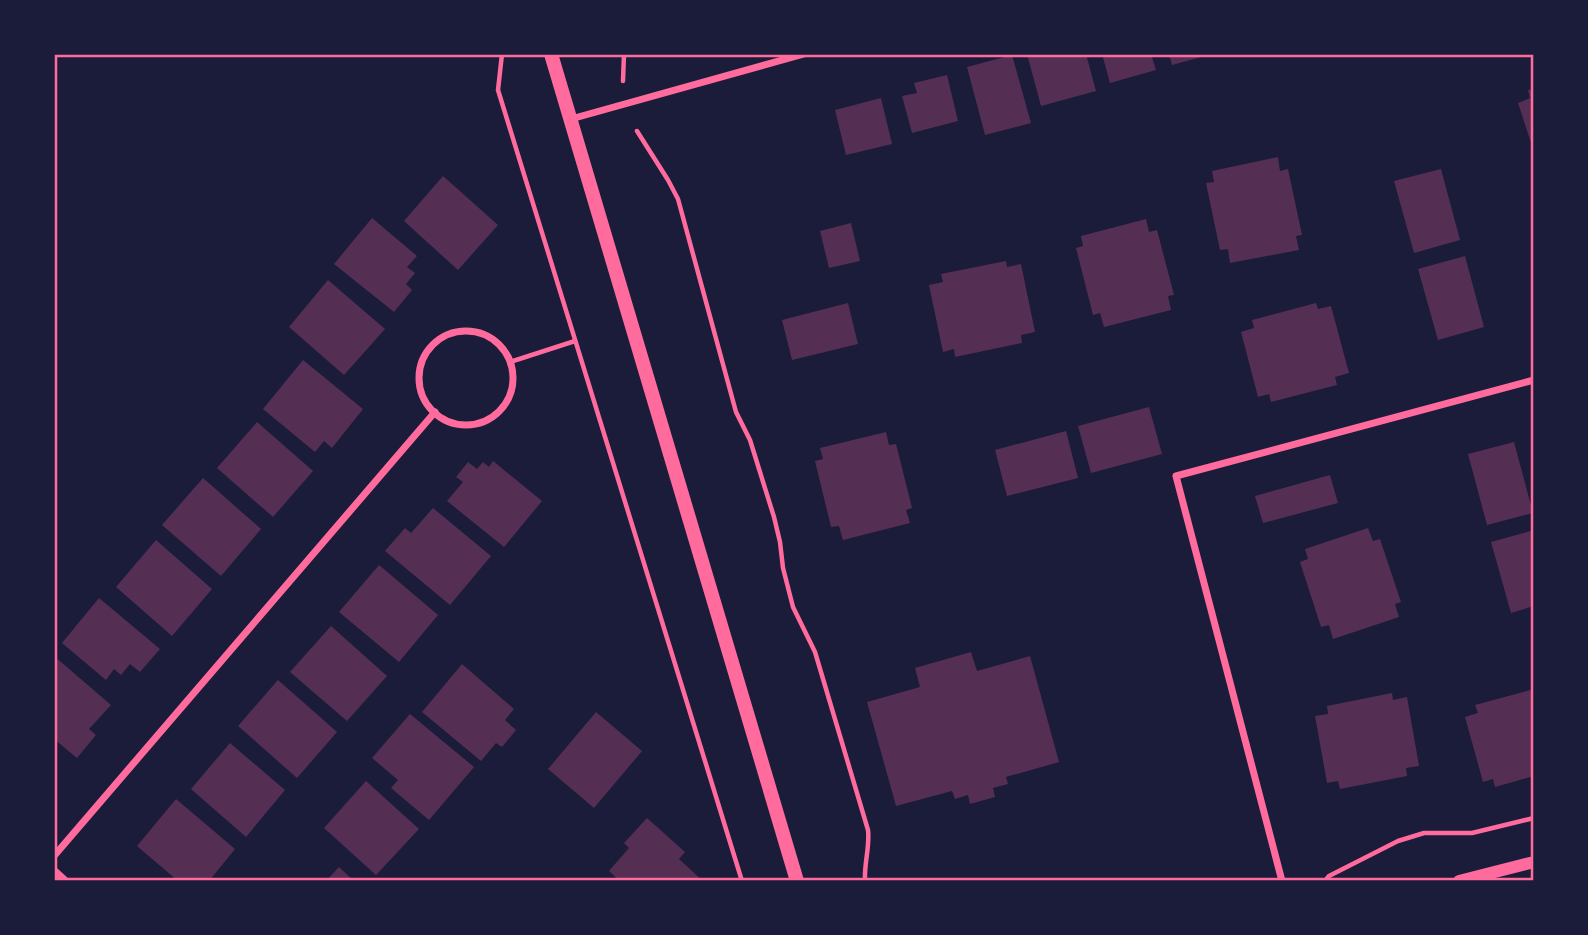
<svg xmlns="http://www.w3.org/2000/svg" width="1588" height="935" viewBox="0 0 1588 935" font-family="'Alegreya Sans',sans-serif">
<style>
.building{fill:#542f53}
.lines{fill:none;stroke-linecap:round;stroke-linejoin:round}
.path{stroke:#ff6b9d;stroke-width:4.5}
.minor{stroke:#ff6b9d;stroke-width:7}
.tertiary{stroke:#ff6b9d;stroke-width:12}
.secondary{stroke:#ff6b9d;stroke-width:14}
.neatline{fill:none;stroke:#ff6b9d;stroke-width:2.5}
</style>
<rect width="100%" height="100%" fill="#1b1b3a"/>
<g class="building">
<path d="M 1027,54 L 1086,54 L 1096,91 L 1041,106 Z"/>
<path d="M 1102,54 L 1151,54 L 1156,70 L 1110,83 Z"/>
<path d="M 1169,54 L 1209,54 L 1209,55 L 1172,65 Z"/>
<path d="M 1012,55 L 1031,123 L 985,135 L 967,67 Z"/>
<path d="M 947,75 L 958,121 L 912,133 L 902,96 L 917,93 L 914,83 Z"/>
<path d="M 1534,89 L 1534,149 L 1533,149 L 1518,103 L 1530,98 L 1528,90 Z"/>
<path d="M 881,98 L 892,144 L 846,155 L 835,110 Z"/>
<path d="M 1278,157 L 1280,171 L 1288,169 L 1302,235 L 1296,236 L 1299,250 L 1230,263 L 1228,249 L 1220,250 L 1206,183 L 1214,182 L 1212,171 Z"/>
<path d="M 1441,169 L 1460,240 L 1414,253 L 1394,181 Z"/>
<path d="M 443,176 L 498,225 L 458,270 L 404,221 Z"/>
<path d="M 372,218 L 417,256 L 407,267 L 415,273 L 406,284 L 412,290 L 394,312 L 334,264 Z"/>
<path d="M 1146,219 L 1149,232 L 1157,230 L 1174,295 L 1168,296 L 1171,310 L 1104,327 L 1100,313 L 1093,315 L 1076,248 L 1083,246 L 1081,236 Z"/>
<path d="M 851,223 L 860,261 L 829,268 L 820,231 Z"/>
<path d="M 1465,256 L 1484,327 L 1438,340 L 1418,269 Z"/>
<path d="M 1006,261 L 1007,267 L 1021,264 L 1035,332 L 1021,335 L 1022,343 L 955,357 L 954,349 L 943,352 L 929,285 L 943,282 L 941,274 Z"/>
<path d="M 328,280 L 385,329 L 344,375 L 289,327 Z"/>
<path d="M 848,303 L 858,344 L 792,360 L 782,320 Z"/>
<path d="M 1316,303 L 1318,309 L 1331,306 L 1349,373 L 1335,377 L 1337,385 L 1271,402 L 1269,394 L 1258,397 L 1241,332 L 1254,328 L 1252,320 Z"/>
<path d="M 303,360 L 363,409 L 332,448 L 324,441 L 315,452 L 263,409 Z"/>
<path d="M 1149,407 L 1162,454 L 1091,473 L 1078,426 Z"/>
<path d="M 257,422 L 313,471 L 273,517 L 217,468 Z"/>
<path d="M 1066,431 L 1078,478 L 1007,496 L 995,450 Z"/>
<path d="M 886,432 L 889,445 L 896,444 L 912,508 L 906,510 L 910,523 L 843,540 L 839,526 L 831,527 L 815,461 L 823,459 L 820,448 Z"/>
<path d="M 1514,442 L 1533,513 L 1487,525 L 1468,454 Z"/>
<path d="M 493,461 L 542,501 L 504,547 L 447,501 L 463,482 L 456,477 L 468,462 L 477,469 L 483,462 L 489,467 Z"/>
<path d="M 1330,475 L 1338,503 L 1263,523 L 1255,496 Z"/>
<path d="M 203,478 L 261,529 L 221,576 L 162,525 Z"/>
<path d="M 433,508 L 491,556 L 450,605 L 385,551 L 405,528 L 411,533 Z"/>
<path d="M 1368,528 L 1373,541 L 1380,539 L 1401,602 L 1395,604 L 1399,617 L 1333,639 L 1329,625 L 1321,627 L 1300,562 L 1308,559 L 1305,549 Z"/>
<path d="M 1534,530 L 1534,606 L 1511,613 L 1491,542 Z"/>
<path d="M 156,540 L 212,589 L 172,636 L 116,587 Z"/>
<path d="M 379,565 L 438,615 L 399,662 L 339,612 Z"/>
<path d="M 99,598 L 160,649 L 140,672 L 130,664 L 121,675 L 114,669 L 106,680 L 62,643 Z"/>
<path d="M 331,626 L 387,676 L 347,721 L 290,672 Z"/>
<path d="M 971,652 L 977,671 L 1030,656 L 1059,762 L 1006,777 L 1008,784 L 993,788 L 995,797 L 970,804 L 968,795 L 955,799 L 952,791 L 896,806 L 867,702 L 920,687 L 915,668 Z"/>
<path d="M 54,656 L 111,705 L 89,729 L 96,735 L 77,758 L 54,739 Z"/>
<path d="M 462,664 L 514,709 L 505,720 L 516,730 L 502,747 L 496,743 L 481,761 L 422,712 Z"/>
<path d="M 278,680 L 337,732 L 297,778 L 238,726 Z"/>
<path d="M 1534,689 L 1534,776 L 1495,787 L 1493,779 L 1483,782 L 1465,717 L 1478,713 L 1475,705 Z"/>
<path d="M 1392,693 L 1393,700 L 1407,697 L 1419,766 L 1406,768 L 1407,776 L 1340,789 L 1338,781 L 1327,783 L 1315,716 L 1328,714 L 1327,706 Z"/>
<path d="M 596,712 L 642,751 L 594,808 L 548,769 Z"/>
<path d="M 410,714 L 474,767 L 429,820 L 391,788 L 398,780 L 372,758 Z"/>
<path d="M 230,743 L 285,790 L 246,837 L 191,789 Z"/>
<path d="M 366,781 L 419,829 L 376,875 L 324,828 Z"/>
<path d="M 176,799 L 235,849 L 209,881 L 178,881 L 137,846 Z"/>
<path d="M 647,818 L 685,852 L 679,859 L 703,881 L 620,881 L 609,871 L 629,848 L 624,843 Z"/>
<path d="M 339,867 L 354,881 L 326,881 Z"/>
</g>
<g class="lines">
<g class="path">
<path d="M 502,54 L 498,90 L 742,881"/>
<path d="M 623,81 L 624,54"/>
<path d="M 637,131 L 668,180 L 678,199 L 736,412 L 750,440 L 774,517 L 780,542 L 783,568 L 793,607 L 815,652 L 868,830 C 870,847 864,863 865,881"/>
<path d="M 510,362 L 575,341"/>
<path d="M 1325,881 L 1329,876 L 1398,841 L 1424,833 L 1472,833 L 1534,818"/>
</g>
<g class="minor">
<path d="M 571,119 L 804,54"/>
<circle cx="466" cy="378" r="47"/>
<path d="M 54,856 L 435,412"/>
<path d="M 54,870 L 66,881"/>
<path d="M 1282,881 L 1176,476 L 1534,380"/>
</g>
<path class="tertiary" d="M 1459,881 L 1534,862"/>
<path class="secondary" d="M 551,54 L 797,881"/>
</g>
<rect width="1588" height="935" fill="none" stroke="#1b1b3a" stroke-width="112"/>
<rect x="56" y="56" width="1476" height="823" class="neatline"/>
</svg>
